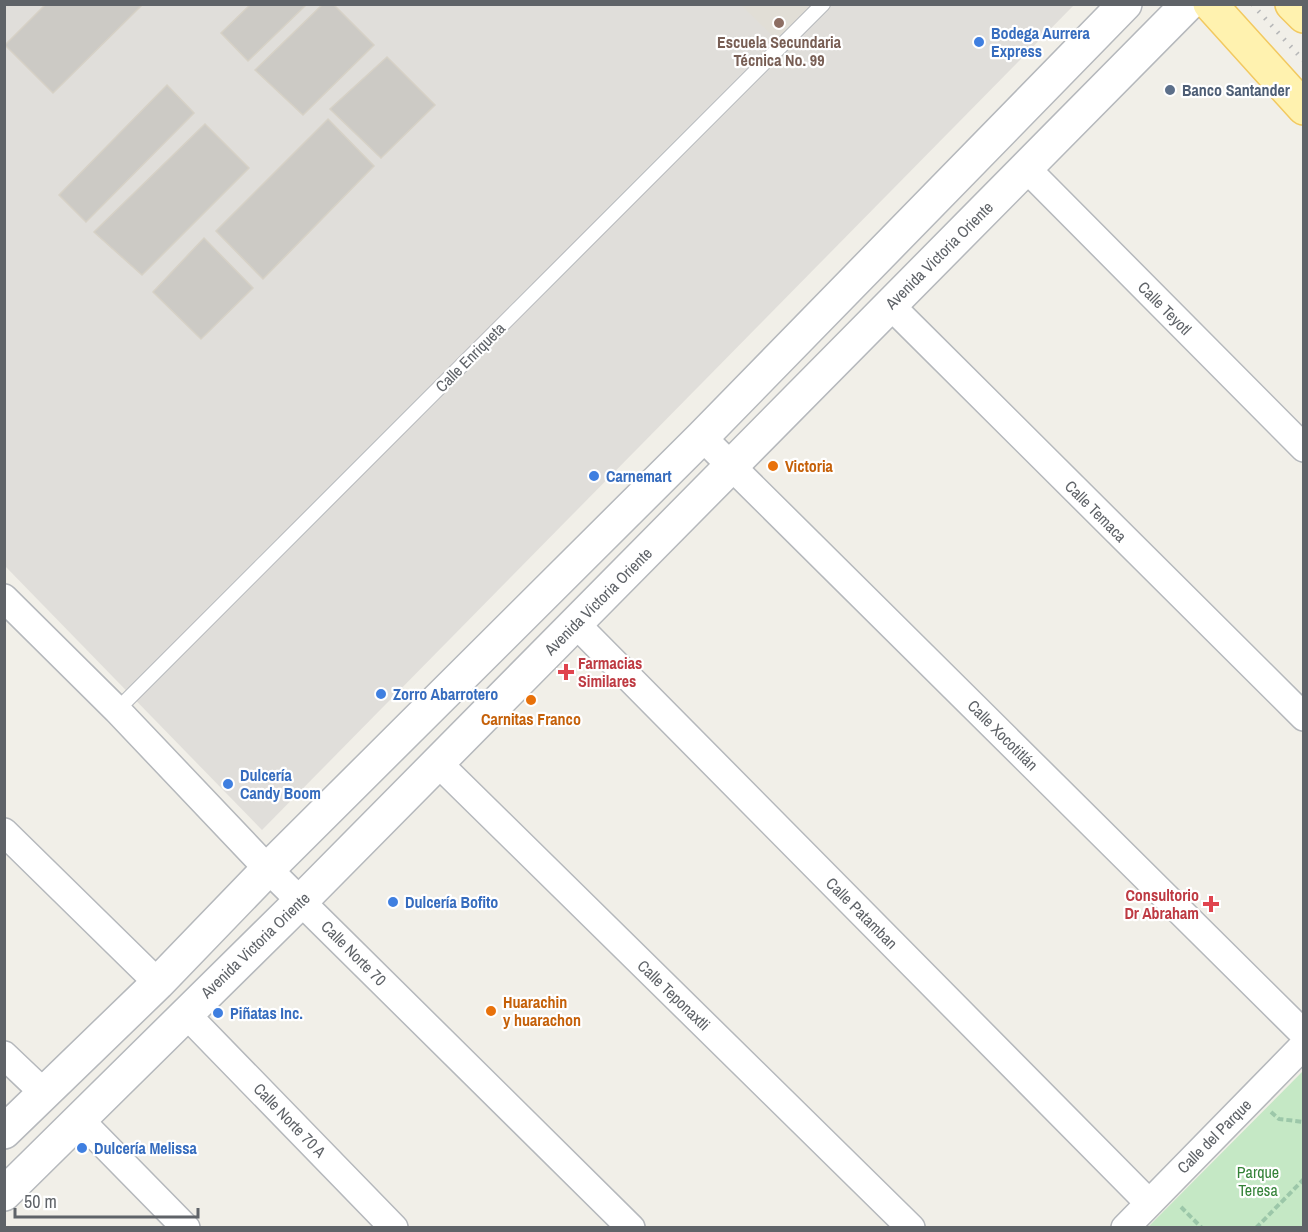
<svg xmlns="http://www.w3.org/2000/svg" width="1308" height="1232" viewBox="0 0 1308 1232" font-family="'Archivo Narrow',sans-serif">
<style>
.industrial{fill:#e0deda}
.education{fill:#e1ded6}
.green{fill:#c5e8c5}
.building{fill:#cccac5;stroke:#d6d1c6;stroke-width:1.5}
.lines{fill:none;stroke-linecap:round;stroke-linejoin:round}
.service-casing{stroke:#b5b8bc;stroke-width:16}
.minor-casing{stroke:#b5b8bc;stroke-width:30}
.tertiary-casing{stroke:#b5b8bc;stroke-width:36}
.primary-casing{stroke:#f2c960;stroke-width:36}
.path{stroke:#9cc7a9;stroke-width:4;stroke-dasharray:6 3;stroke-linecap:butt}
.service{stroke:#fff;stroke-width:14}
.minor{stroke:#fff;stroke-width:27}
.tertiary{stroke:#fff;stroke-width:33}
.primary{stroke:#fff2af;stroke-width:33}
.rail{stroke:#b6b7b8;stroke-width:4.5;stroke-dasharray:1.5 8;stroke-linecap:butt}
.education-dot{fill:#8d6e63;stroke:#fff;stroke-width:2}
.shop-dot{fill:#3f7fe0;stroke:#fff;stroke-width:2}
.service-dot{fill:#5c6f8a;stroke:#fff;stroke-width:2}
.food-dot{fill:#e8710a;stroke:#fff;stroke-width:2}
.health-dot{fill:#e0444e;stroke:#fff;stroke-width:2}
.labels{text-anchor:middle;stroke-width:4.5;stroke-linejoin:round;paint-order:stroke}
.shop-label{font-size:16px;font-weight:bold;fill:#366cbe;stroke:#fff;text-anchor:start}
.education-label{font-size:16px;font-weight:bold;fill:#785e54;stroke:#fff}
.service-label{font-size:16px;font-weight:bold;fill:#4e5e75;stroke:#fff;text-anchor:start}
.street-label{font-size:16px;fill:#5f6368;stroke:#fff}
.food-label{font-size:16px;font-weight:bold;fill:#c56008;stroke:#fff;text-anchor:start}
.health-label{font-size:16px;font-weight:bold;fill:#be3a42;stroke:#fff;text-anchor:start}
.park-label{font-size:16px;fill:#348238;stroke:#fff}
</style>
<rect width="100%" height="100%" fill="#f1efe8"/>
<path class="industrial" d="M 5,5 L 1074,5 L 262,830 L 5,566 Z"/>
<path class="education" d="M 741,5 L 816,5 L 779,42 Z"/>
<path class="green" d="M 1303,1071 L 1303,1227 L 1148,1227 Z"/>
<g class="building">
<path d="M 46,4 L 143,4 L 53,93 L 5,45 Z"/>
<path d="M 251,4 L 307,4 L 248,61 L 221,33 Z"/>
<path d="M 323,4 L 333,4 L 374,45 L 303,115 L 255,70 Z"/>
<path d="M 387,57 L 435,105 L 381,158 L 330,109 Z"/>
<path d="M 167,85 L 194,113 L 86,222 L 59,195 Z"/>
<path d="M 328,119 L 374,166 L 263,279 L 216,231 Z"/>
<path d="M 205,124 L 249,168 L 142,275 L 94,232 Z"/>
<path d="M 204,238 L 253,288 L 201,339 L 153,292 Z"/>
</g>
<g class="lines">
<defs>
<path id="service" d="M 117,710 L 823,4"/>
<g id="minor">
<path d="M 1026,168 L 1304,448"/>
<path d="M 889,304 L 1304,717"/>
<path d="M 702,437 L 1304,1034"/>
<path d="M 4,598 L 117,710 L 268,869 L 631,1228"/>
<path d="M 576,624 L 1148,1202"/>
<path d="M 437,762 L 911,1228"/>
<path d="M 4,832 L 158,983"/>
<path d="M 185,1013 L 394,1228"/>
<path d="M 4,1055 L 44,1093"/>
<path d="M 79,1119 L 186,1228"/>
<path d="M 1125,1228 L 1304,1045"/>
</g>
<g id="tertiary">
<path d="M 4,1132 L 158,983 L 268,869 L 702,437 L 1125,4"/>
<path d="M 4,1194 L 301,901 L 1188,4"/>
</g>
<g id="primary">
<path d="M 1210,4 L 1304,108"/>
<path d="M 1292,4 L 1304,16"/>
</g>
</defs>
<use href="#service" class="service-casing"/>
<use href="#minor" class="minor-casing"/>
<use href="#tertiary" class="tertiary-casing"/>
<use href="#primary" class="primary-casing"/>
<g class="path">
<path d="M 1271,1112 L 1279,1119 L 1304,1122"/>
<path d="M 1181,1207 L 1202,1228"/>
<path d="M 1256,1228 L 1304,1179"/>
</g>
<use href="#service" class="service"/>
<use href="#minor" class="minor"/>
<use href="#tertiary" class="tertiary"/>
<use href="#primary" class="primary"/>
<path class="rail" d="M 1252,4 L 1304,61"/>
</g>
<circle class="education-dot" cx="779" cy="23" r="6"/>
<g class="shop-dot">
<circle cx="979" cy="42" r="6"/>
<circle cx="594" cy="476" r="6"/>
<circle cx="381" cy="694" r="6"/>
<circle cx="228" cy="784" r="6"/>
<circle cx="393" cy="902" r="6"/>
<circle cx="218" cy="1013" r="6"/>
<circle cx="82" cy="1148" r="6"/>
</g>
<circle class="service-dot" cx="1170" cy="90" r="6"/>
<g class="food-dot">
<circle cx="773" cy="466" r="6"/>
<circle cx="531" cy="700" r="6"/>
<circle cx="491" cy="1011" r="6"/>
</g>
<g class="health-dot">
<path d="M563 663h6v6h6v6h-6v6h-6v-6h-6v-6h6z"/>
<path d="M1208 895h6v6h6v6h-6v6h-6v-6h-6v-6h6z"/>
</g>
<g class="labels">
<g class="shop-label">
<text x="991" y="39">Bodega Aurrera<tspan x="991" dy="18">Express</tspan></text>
<text x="606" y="482">Carnemart</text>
<text x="393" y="700">Zorro Abarrotero</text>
<text x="240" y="781">Dulcería<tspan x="240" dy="18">Candy Boom</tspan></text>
<text x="405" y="908">Dulcería Bofito</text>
<text x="230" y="1019">Piñatas Inc.</text>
<text x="94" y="1154">Dulcería Melissa</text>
</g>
<g class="education-label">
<text x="779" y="48">Escuela Secundaria<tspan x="779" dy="18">Técnica No. 99</tspan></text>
</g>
<g class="service-label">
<text x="1182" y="96">Banco Santander</text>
</g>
<g class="street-label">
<text transform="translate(939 255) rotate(-45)" y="6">Avenida Victoria Oriente</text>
<text transform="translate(1165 308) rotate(45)" y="6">Calle Teyotl</text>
<text transform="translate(470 357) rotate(-45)" y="6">Calle Enriqueta</text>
<text transform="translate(1096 511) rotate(45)" y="6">Calle Temaca</text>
<text transform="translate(598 601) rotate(-45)" y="6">Avenida Victoria Oriente</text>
<text transform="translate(1003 735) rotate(45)" y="6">Calle Xocotitlán</text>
<text transform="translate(862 913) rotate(45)" y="6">Calle Patamban</text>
<text transform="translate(255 945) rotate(-44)" y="6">Avenida Victoria Oriente</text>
<text transform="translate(354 953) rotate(45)" y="6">Calle Norte 70</text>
<text transform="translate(674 995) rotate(44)" y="6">Calle Teponaxtli</text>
<text transform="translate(290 1120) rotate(46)" y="6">Calle Norte 70 A</text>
<text transform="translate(1214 1136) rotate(-45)" y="6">Calle del Parque</text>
</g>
<g class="food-label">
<text x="785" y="472">Victoria</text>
<text x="531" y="725" text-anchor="middle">Carnitas Franco</text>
<text x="503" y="1008">Huarachin<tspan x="503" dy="18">y huarachon</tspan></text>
</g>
<g class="health-label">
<text x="578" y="669">Farmacias<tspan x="578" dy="18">Similares</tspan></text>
<text x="1199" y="901" text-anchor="end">Consultorio<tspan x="1199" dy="18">Dr Abraham</tspan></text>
</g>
<g class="park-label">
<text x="1258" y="1178">Parque<tspan x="1258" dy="18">Teresa</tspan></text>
</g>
</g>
<rect width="1308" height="1232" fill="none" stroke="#5f6368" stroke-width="12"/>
<path d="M15 1208v9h183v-9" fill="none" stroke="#5f6368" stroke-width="3"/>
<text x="24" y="1208" font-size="18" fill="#5f6368" stroke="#ffffff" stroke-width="4.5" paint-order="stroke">50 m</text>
</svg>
